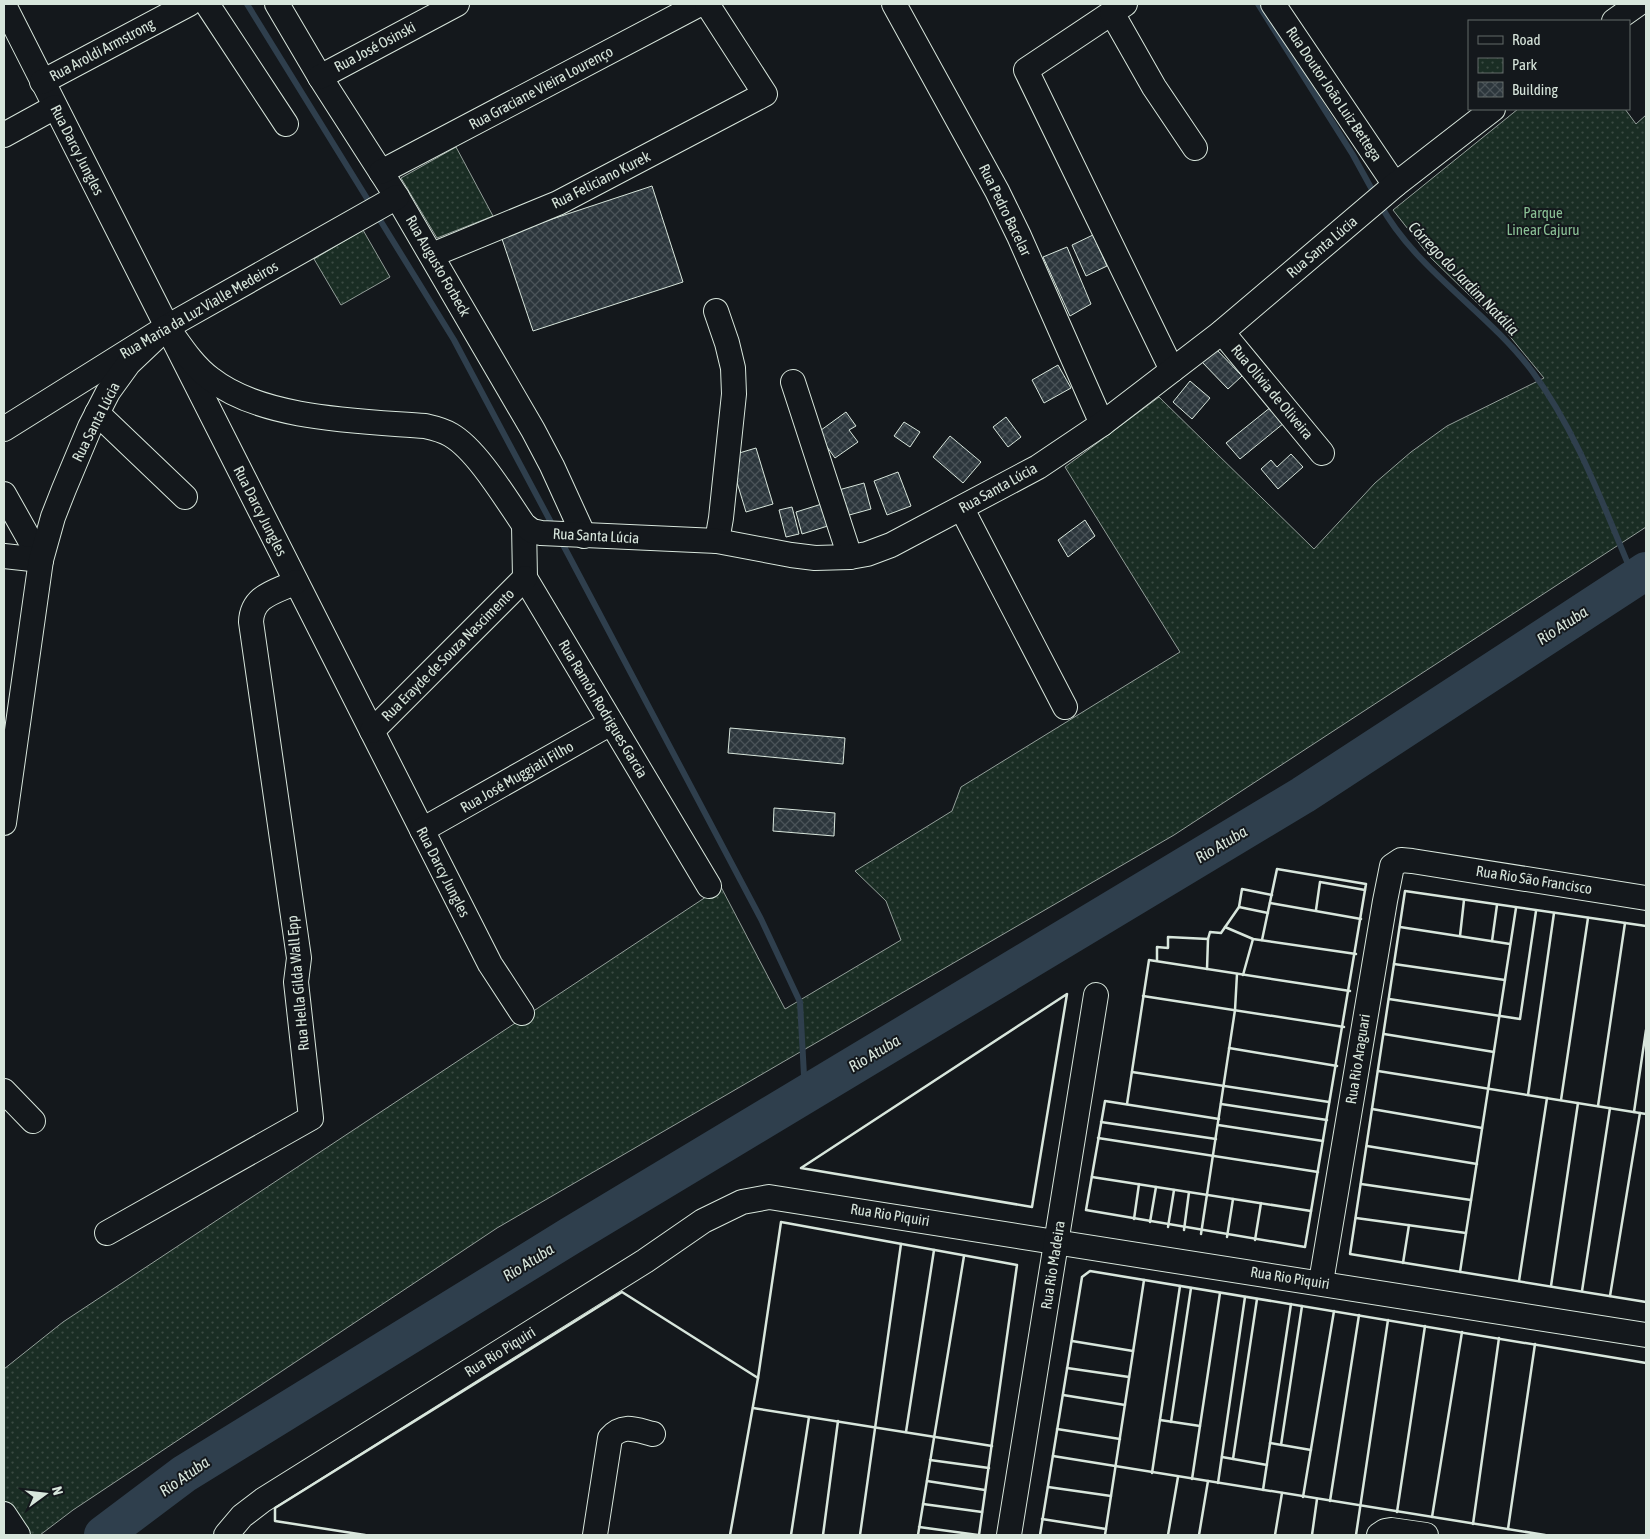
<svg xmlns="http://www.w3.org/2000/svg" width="1650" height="1539" viewBox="0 0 1650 1539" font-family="'Asap Condensed',sans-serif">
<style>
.park{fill:url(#park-dots);stroke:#939e99}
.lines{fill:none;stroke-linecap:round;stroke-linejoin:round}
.stream{stroke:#2f3f4d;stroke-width:6}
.river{stroke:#2f3f4d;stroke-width:38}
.building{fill:url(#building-cross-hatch);stroke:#d8e6dc}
.minor-casing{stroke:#d8e6dc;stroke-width:26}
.minor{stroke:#14181c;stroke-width:24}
.wall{stroke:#d8e6dc;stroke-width:2.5}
.labels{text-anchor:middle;stroke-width:4;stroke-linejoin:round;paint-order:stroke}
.street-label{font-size:15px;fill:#d8e6dc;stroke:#14181c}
.park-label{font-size:15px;fill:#8ac095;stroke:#14181c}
.water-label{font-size:16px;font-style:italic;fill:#d8e6dc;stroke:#14181c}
</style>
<defs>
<pattern id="park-dots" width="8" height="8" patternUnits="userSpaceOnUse" patternTransform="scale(1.25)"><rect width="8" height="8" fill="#1a2d24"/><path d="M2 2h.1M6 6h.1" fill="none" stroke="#3b4b43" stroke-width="1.8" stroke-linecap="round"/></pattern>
<pattern id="building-cross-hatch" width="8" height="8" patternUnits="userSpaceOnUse" patternTransform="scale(1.25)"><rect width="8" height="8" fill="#2c363c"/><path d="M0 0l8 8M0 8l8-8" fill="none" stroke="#4a5358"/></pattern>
</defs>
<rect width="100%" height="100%" fill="#14181c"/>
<g class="park">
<path d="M 1518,109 L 1625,109 L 1636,124 L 1646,115 L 1646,527 L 1174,835 L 497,1228 L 73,1510 L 40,1535 L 4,1535 L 4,1369 L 63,1322 L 721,887 L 785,1009 L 901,940 L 886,901 L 855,871 L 952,811 L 961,787 L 1180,652 L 1065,467 L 1159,397 L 1314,549 L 1375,483 L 1411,452 L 1447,426 L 1544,378 L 1503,328 L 1430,257 L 1393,210 Z"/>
<path d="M 456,147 L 493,216 L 437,238 L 401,178 Z"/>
<path d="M 363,230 L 390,277 L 341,305 L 314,259 Z"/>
</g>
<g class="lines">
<g class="stream">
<path d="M 247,4 L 368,200"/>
<path d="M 1258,4 L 1353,155 L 1375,195"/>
<path d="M 1380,204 C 1415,269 1487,311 1532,371 C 1578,433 1604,508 1634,578"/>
<path d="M 380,220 L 454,340 L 554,528"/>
<path d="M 560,539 L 761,919 L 800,1002 L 805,1094"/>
</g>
<path class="river" d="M 103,1535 L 184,1474 L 570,1236 L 1303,795 L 1646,571"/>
</g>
<g class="building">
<path d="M 652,186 L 683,282 L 533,331 L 501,236 Z"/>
<path d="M 1093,235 L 1107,266 L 1086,276 L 1072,245 Z"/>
<path d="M 1067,247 L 1091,304 L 1070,316 L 1043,257 Z"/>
<path d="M 1215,348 L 1242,376 L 1228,389 L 1201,361 Z"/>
<path d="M 1058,365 L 1071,388 L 1044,403 L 1032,380 Z"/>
<path d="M 1190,381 L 1210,398 L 1192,419 L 1173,402 Z"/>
<path d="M 1271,407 L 1284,423 L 1240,459 L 1226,443 Z"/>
<path d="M 846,412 L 856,426 L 849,430 L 858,442 L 835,458 L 817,433 Z"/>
<path d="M 1006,417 L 1021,437 L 1008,447 L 993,427 Z"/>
<path d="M 904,422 L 920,432 L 910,447 L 894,436 Z"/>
<path d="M 950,436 L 981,462 L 963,483 L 933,457 Z"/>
<path d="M 756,448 L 773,504 L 746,512 L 729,456 Z"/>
<path d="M 1291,454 L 1303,467 L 1278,489 L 1261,469 L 1271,460 L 1277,467 Z"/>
<path d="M 898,472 L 911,506 L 887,515 L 874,481 Z"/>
<path d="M 864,483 L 871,509 L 842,517 L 835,491 Z"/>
<path d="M 825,503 L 831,525 L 802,534 L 796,512 Z"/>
<path d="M 792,507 L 799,534 L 786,537 L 779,510 Z"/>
<path d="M 1085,520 L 1095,536 L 1068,557 L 1058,540 Z"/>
<path d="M 730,728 L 845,738 L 843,764 L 728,753 Z"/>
<path d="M 774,808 L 835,813 L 834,836 L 773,831 Z"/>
</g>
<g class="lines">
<defs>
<g id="minor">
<path d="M 207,4 L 286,124"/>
<path d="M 277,4 L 320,77 L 397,197 L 533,430 L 552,466 L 584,536"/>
<path d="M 894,4 L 997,191 L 1019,236 L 1102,424"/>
<path d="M 1125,4 L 1026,70 L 1172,370"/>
<path d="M 1273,4 L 1395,185"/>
<path d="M 4,5 L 490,964 L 522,1013"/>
<path d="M 1112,13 L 1154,87 L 1195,148"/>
<path d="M 1614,21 L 1638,4"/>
<path d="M 320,77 L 457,4"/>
<path d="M 42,82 L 189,4"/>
<path d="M 4,135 L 55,107"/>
<path d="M 381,172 L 700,4"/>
<path d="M 432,255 L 558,203 L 765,94 L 707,4"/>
<path d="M 716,311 L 727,343 L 733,368 L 734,394 L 721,518 L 717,541"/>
<path d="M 1222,332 L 1322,453"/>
<path d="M 793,382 L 850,557"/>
<path d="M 97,413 L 185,497"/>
<path d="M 4,429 L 167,327 L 397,197"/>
<path d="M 4,494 L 41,560"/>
<path d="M 962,509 L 1065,707"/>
<path d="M 524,525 L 525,578 L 709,886"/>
<path d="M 4,556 L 41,560"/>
<path d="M 372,731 L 525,578"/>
<path d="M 4,823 L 41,560 L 53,517 L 64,489 L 90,427 L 108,392 L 129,363 L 167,327 C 180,345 193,366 211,379 C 263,420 362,421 425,426 C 434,428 443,430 451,435 C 477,450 506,499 524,525 L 532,531 L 541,533 L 717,541 L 791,555 L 815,558 L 850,557 L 867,554 L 891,545 L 1038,467 L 1102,424 L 1222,332 L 1395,185 L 1493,109"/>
<path d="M 422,830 L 611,723"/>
<path d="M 4,1091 L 33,1121"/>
<path d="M 107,1233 L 311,1118 L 296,982 L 299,958 L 251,622 C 252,595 276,592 296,582"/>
<path d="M 1321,1282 L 1385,901 L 1392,866 L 1401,860 L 1412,861 L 1646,898"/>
<path d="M 4,1514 L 18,1535"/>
<path d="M 226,1535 L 242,1516 L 263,1500 L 645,1261 L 703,1221 L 742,1202 L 769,1197 L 1646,1335"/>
<path d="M 595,1535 L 610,1438 C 623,1423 636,1430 653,1434"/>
<path d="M 1009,1535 L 1096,995"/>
<path d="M 1379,1535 L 1385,1531 L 1391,1530 L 1426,1535"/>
</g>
</defs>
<use href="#minor" class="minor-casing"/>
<use href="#minor" class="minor"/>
<g class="wall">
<path d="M 1270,903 L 1361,919"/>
<path d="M 1239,907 L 1268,913"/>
<path d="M 1316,910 L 1320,882 L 1365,890"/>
<path d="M 1646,926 L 1405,891 L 1350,1254 L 1646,1302"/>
<path d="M 1225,927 L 1253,939 L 1356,954"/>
<path d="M 1400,927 L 1510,944"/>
<path d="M 1460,936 L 1464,900"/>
<path d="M 1492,941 L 1497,905"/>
<path d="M 1157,960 L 1157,947 L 1168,948 L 1168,937 L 1208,939 L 1210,932 L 1221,933 L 1239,907 L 1242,889 L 1272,895"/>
<path d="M 1394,964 L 1505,980"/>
<path d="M 1207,969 L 1208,939"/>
<path d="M 1243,975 L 1253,939"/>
<path d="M 1067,994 L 1032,1207 L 801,1168 Z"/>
<path d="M 1143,996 L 1344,1027"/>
<path d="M 1389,999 L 1520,1019 L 1536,911"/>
<path d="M 1384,1034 L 1494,1052"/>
<path d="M 1229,1048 L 1337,1066"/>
<path d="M 1378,1071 L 1646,1114"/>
<path d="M 1132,1072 L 1329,1102"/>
<path d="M 1528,1095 L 1554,913"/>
<path d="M 1561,1100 L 1588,918"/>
<path d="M 1127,1104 L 1149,960 L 1350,991"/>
<path d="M 1221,1104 L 1327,1120"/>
<path d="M 1598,1106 L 1625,923"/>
<path d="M 1372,1109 L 1482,1128"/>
<path d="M 1634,1112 L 1646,1030"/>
<path d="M 1219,1119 L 1105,1101 L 1086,1210 L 1305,1247 L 1366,884 L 1277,869 L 1262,940"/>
<path d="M 1101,1122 L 1216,1139"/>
<path d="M 1218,1125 L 1323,1141"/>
<path d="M 1098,1138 L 1318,1172"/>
<path d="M 1367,1146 L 1477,1164"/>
<path d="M 1092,1177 L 1311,1211"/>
<path d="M 1361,1184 L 1471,1200"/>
<path d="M 1356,1218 L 1466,1233"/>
<path d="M 1134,1219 L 1139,1184"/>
<path d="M 1150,1222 L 1156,1187"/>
<path d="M 1168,1227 L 1174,1190"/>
<path d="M 1184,1230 L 1189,1192"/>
<path d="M 1201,1234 L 1235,1010 L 1237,974"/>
<path d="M 1227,1237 L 1233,1199"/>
<path d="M 1255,1240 L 1261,1203"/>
<path d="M 1403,1263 L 1409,1225"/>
<path d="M 1460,1272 L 1516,908"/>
<path d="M 1519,1281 L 1547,1098"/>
<path d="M 1551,1286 L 1578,1103"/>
<path d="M 1582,1291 L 1610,1108"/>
<path d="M 1610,1296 L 1640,1113"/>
<path d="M 1072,1341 L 1133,1351"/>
<path d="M 1067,1368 L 1129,1377"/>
<path d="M 1063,1395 L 1125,1405"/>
<path d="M 753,1408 L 992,1446"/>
<path d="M 1160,1420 L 1200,1426"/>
<path d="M 1171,1422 L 1191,1288"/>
<path d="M 1057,1429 L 1120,1439"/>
<path d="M 906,1432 L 934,1250"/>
<path d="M 1270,1443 L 1311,1450"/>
<path d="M 1281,1445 L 1302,1306"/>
<path d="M 1053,1456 L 1545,1535"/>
<path d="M 1222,1457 L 1267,1465"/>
<path d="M 1233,1459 L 1257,1299"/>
<path d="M 930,1460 L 989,1468"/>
<path d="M 1152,1473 L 1180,1286"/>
<path d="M 1192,1479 L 1220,1293"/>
<path d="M 927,1481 L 985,1490"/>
<path d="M 1218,1483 L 1245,1297"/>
<path d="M 1048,1487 L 1111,1496"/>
<path d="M 1263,1490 L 1291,1304"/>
<path d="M 1303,1497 L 1334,1311"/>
<path d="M 1330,1501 L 1359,1315"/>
<path d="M 923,1504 L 982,1512"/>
<path d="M 1397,1512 L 1425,1326"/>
<path d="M 1432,1517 L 1462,1332"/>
<path d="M 1042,1519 L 1106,1529"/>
<path d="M 1473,1524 L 1499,1338"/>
<path d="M 919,1527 L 978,1535"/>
<path d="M 1508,1529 L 1535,1344"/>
<path d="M 365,1535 L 275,1521 L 275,1508 L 622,1292 L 758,1378 L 781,1222 L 1017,1265 L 979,1535"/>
<path d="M 730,1535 L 758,1378"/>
<path d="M 791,1535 L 809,1417"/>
<path d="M 823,1535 L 838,1421"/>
<path d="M 860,1535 L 901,1244"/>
<path d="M 918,1535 L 964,1256"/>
<path d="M 1040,1535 L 1082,1277 L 1090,1271 L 1646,1363"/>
<path d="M 1105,1535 L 1144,1280"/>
<path d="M 1168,1535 L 1178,1477"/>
<path d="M 1199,1535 L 1208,1481"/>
<path d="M 1275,1535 L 1282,1493"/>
<path d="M 1312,1535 L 1317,1499"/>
<path d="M 1356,1535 L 1388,1320"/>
</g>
</g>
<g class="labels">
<g class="street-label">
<text transform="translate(375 47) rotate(-28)" y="5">Rua José Osinski</text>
<text transform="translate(102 50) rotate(-28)" y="5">Rua Aroldi Armstrong</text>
<text transform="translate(541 88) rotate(-28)" y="5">Rua Graciane Vieira Lourenço</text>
<text transform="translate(1334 94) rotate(56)" y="5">Rua Doutor João Luiz Bettega</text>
<text transform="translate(77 150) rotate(63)" y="5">Rua Darcy Jungles</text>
<text transform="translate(601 180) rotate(-27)" y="5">Rua Feliciano Kurek</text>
<text transform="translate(1005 210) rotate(64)" y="5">Rua Pedro Bacelar</text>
<text transform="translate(1322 247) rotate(-40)" y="5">Rua Santa Lúcia</text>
<text transform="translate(438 266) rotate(60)" y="5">Rua Augusto Forbeck</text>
<text transform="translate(199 310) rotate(-30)" y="5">Rua Maria da Luz Vialle Medeiros</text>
<text transform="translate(1272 392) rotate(50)" y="5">Rua Olívia de Oliveira</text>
<text transform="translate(96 422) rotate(-63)" y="5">Rua Santa Lúcia</text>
<text transform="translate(998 488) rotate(-29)" y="5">Rua Santa Lúcia</text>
<text transform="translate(260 511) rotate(63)" y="5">Rua Darcy Jungles</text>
<text transform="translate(596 536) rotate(3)" y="5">Rua Santa Lúcia</text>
<text transform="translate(448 655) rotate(-45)" y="5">Rua Erayde de Souza Nascimento</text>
<text transform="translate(603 709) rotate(59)" y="5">Rua Ramón Rodrigues Garcia</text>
<text transform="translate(517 777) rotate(-30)" y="5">Rua José Muggiati Filho</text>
<text transform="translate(443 872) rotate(63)" y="5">Rua Darcy Jungles</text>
<text transform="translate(1534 880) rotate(9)" y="5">Rua Rio São Francisco</text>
<text transform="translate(298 983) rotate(-95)" y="5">Rua Hella Gilda Wall Epp</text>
<text transform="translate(1358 1059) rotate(-81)" y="5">Rua Rio Araguari</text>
<text transform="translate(890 1215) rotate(9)" y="5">Rua Rio Piquiri</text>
<text transform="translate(1053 1265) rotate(-81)" y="5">Rua Rio Madeira</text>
<text transform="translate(1290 1278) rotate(9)" y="5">Rua Rio Piquiri</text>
<text transform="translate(500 1352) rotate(-32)" y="5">Rua Rio Piquiri</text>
</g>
<g class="park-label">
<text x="1543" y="218">Parque<tspan x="1543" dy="17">Linear Cajuru</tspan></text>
</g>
<g class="water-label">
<text transform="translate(1464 278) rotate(46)" y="6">Córrego do Jardim Natália</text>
<text transform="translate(1562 625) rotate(-33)" y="6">Rio Atuba</text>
<text transform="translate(1221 844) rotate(-31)" y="6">Rio Atuba</text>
<text transform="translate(874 1053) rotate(-31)" y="6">Rio Atuba</text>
<text transform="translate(528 1262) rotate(-32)" y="6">Rio Atuba</text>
<text transform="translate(184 1476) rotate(-35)" y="6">Rio Atuba</text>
</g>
</g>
<rect width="1650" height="1539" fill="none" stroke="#d8e6dc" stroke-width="10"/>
<rect x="1468" y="20" width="162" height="90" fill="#14181c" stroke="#626a69"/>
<rect x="1478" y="36" width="25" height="8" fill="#14181c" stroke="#626a69"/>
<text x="1512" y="45" font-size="15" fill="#d8e6dc">Road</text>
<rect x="1478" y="58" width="25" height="15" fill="url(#park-dots)" stroke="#626a69"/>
<text x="1512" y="70" font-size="15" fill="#d8e6dc">Park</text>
<rect x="1478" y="82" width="25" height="15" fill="url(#building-cross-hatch)" stroke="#626a69"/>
<text x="1512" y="95" font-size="15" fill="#d8e6dc">Building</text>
<g transform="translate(45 1494) rotate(75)" stroke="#14181c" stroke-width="4" paint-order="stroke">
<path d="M0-4L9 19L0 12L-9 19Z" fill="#d8e6dc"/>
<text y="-8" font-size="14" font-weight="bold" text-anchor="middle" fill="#d8e6dc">N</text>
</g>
</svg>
